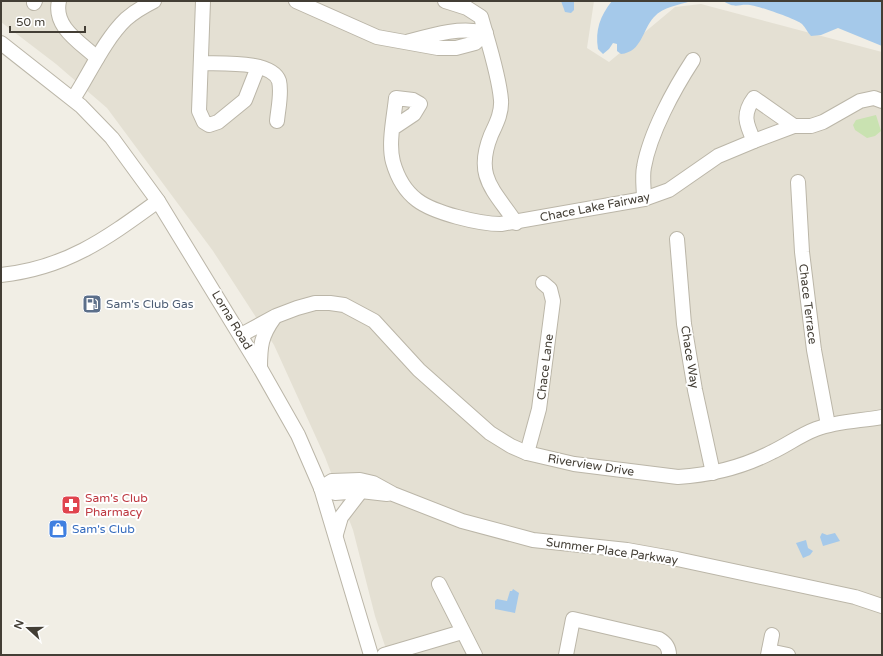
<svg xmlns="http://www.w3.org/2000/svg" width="883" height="656" viewBox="0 0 883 656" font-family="'Varela Round',sans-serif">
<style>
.residential{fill:#e4e0d3}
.green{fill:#c9e2b1}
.water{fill:#a5c9ea}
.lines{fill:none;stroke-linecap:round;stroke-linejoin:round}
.minor-casing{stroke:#bbb6a8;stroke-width:16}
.minor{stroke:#fff;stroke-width:14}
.labels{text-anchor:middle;stroke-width:4;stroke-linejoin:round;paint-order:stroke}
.street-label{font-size:12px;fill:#433e35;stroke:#fff}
.service-label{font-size:12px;fill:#4e5e75;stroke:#fff;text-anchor:start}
.health-label{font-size:12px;fill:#be3a42;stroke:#fff;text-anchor:start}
.shop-label{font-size:12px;fill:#366cbe;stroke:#fff;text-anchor:start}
</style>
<rect width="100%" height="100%" fill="#f1eee5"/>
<path class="residential" d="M 1,1 L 594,1 L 587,48 L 609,62 L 675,7 L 701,4 L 882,52 L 882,655 L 388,655 L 375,616 L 353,530 L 325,457 L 274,345 L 213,251 L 107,108 L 56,64 L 1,22 Z"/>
<path class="green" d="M 876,115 L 881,131 L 875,136 L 867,138 L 855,130 L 853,125 L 856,120 Z"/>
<g class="water">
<path d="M 561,1 L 574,1 L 574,10 L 571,13 L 565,12 Z"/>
<path d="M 612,1 L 691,1 C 679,5 663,7 654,17 C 642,30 642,52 621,54 L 617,51 L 617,44 L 613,43 L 609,49 L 603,54 L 598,49 C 595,30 600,16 612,1 Z"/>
<path d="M 723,1 L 882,1 L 882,46 L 838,28 L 821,35 L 811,36 C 807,32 806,28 802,24 C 796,19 758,6 750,5 C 737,4 736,9 723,1 Z"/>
<path d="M 822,533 L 827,535 L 835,533 L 840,541 L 823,546 L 820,537 Z"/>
<path d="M 806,540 L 808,548 L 813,551 L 810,555 L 803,558 L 796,543 Z"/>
<path d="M 513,589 L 519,593 L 515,613 L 495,609 L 495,601 L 497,599 L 507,601 L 510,591 L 512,591 Z"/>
</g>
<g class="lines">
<defs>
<g id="minor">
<path d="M 59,1 C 53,27 80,42 97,58"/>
<path d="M 203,1 L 199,111 L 204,122 L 209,125 L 218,122 L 245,100 L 258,67"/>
<path d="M 296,1 L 377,37 L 438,48 L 456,48 L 475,43 L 486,33 C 460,26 432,35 407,42"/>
<path d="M 445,1 L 467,8 L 481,17 C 488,42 499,75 501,100 C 502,113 496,124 491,135 C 474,177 494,190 516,223"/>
<path d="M 34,3 L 35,1"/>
<path d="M 1,43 L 81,106 L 112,138 L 158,201 L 260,368 L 298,435 L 321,488 L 371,655"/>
<path d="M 201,63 C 220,64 272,60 279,81 C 282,93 278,109 277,121"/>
<path d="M 73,99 C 89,75 104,40 126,19 C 134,12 144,6 154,1"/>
<path d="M 393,128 L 414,114 L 420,104 L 413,100 L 396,98 C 394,118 388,143 393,162 C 397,176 405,191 417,200 C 434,213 479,224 501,224 L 644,199 L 669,190 L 718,156 L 754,141 L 794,126 L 811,126 L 823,122 L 860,101 L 874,98 L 882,101"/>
<path d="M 754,141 C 746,124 742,114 754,98 L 794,126"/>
<path d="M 798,182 L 802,252 L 814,350 L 828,425"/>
<path d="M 644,199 C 644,189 642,177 644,167 C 650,133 674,89 693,60"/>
<path d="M 677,239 L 684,324 L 695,390 L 713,473"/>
<path d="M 1,275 C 67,268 107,238 158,201"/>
<path d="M 241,335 L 276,316 L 297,308 L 315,303 L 330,303 L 344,305 L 374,321 L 419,370 L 490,433 L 511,446 L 527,453 L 574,464 L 678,477 C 710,475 743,467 772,452 C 787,445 800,435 816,429 C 837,421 860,421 882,417"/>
<path d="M 260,368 C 260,346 261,336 274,318"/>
<path d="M 527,453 L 539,409 L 553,301 L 550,289 L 543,283"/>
<path d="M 321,488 L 332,481 L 360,480 L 373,483 L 393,494 L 462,521 L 533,540 L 627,550 L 677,559 L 855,597 L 882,606"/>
<path d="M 321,488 L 335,493 L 361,491 L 387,494"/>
<path d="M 336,534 L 341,517 L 361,491"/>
<path d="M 439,584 L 475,655"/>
<path d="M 769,651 L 788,655"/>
<path d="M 384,655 L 462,632"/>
<path d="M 566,655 L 573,619 L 659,639 C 666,643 669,647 669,655"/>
<path d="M 768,655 L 772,635"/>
</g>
</defs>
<use href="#minor" class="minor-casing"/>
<use href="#minor" class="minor"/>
</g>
<defs>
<symbol id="fuel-square" viewBox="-11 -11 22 22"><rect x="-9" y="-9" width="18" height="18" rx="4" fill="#5c6f8a" stroke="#fff"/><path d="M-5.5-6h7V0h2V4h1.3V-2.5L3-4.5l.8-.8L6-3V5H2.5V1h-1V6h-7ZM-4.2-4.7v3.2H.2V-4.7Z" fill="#fff"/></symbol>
<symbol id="pharmacy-square" viewBox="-11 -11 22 22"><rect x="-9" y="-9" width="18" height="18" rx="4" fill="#e0444e" stroke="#fff"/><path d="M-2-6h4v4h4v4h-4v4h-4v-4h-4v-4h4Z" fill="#fff"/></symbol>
<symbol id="shop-square" viewBox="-11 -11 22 22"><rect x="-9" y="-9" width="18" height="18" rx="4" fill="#3f7fe0" stroke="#fff"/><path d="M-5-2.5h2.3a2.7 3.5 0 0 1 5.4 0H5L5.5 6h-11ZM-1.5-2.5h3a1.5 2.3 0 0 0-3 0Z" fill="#fff"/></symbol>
</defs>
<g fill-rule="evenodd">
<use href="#fuel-square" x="81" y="293" width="22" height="22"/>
<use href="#pharmacy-square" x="60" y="494" width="22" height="22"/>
<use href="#shop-square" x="47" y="518" width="22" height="22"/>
</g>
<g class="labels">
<g class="street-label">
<text transform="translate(595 207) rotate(-11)" y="4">Chace Lake Fairway</text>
<text transform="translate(808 304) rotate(83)" y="4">Chace Terrace</text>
<text transform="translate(232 320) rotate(59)" y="4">Lorna Road</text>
<text transform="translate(690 357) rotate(81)" y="4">Chace Way</text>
<text transform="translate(545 367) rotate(-83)" y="4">Chace Lane</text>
<text transform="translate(591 465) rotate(9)" y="4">Riverview Drive</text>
<text transform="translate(612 551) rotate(8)" y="4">Summer Place Parkway</text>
</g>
<g class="service-label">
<text x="106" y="308">Sam's Club Gas</text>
</g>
<g class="health-label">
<text x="85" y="502">Sam's Club<tspan x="85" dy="14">Pharmacy</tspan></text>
</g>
<g class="shop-label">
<text x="72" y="533">Sam's Club</text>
</g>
</g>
<rect width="883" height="656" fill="none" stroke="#433e35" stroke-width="4"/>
<g transform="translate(28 628) rotate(291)" stroke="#ffffff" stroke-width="3" paint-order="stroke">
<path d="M0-3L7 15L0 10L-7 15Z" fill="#433e35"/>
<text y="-6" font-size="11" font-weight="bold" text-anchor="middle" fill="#433e35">N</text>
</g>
<path d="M10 26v6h75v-6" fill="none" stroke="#433e35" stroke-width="2"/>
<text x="16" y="26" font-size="12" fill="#433e35" stroke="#ffffff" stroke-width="3" paint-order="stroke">50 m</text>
</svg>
